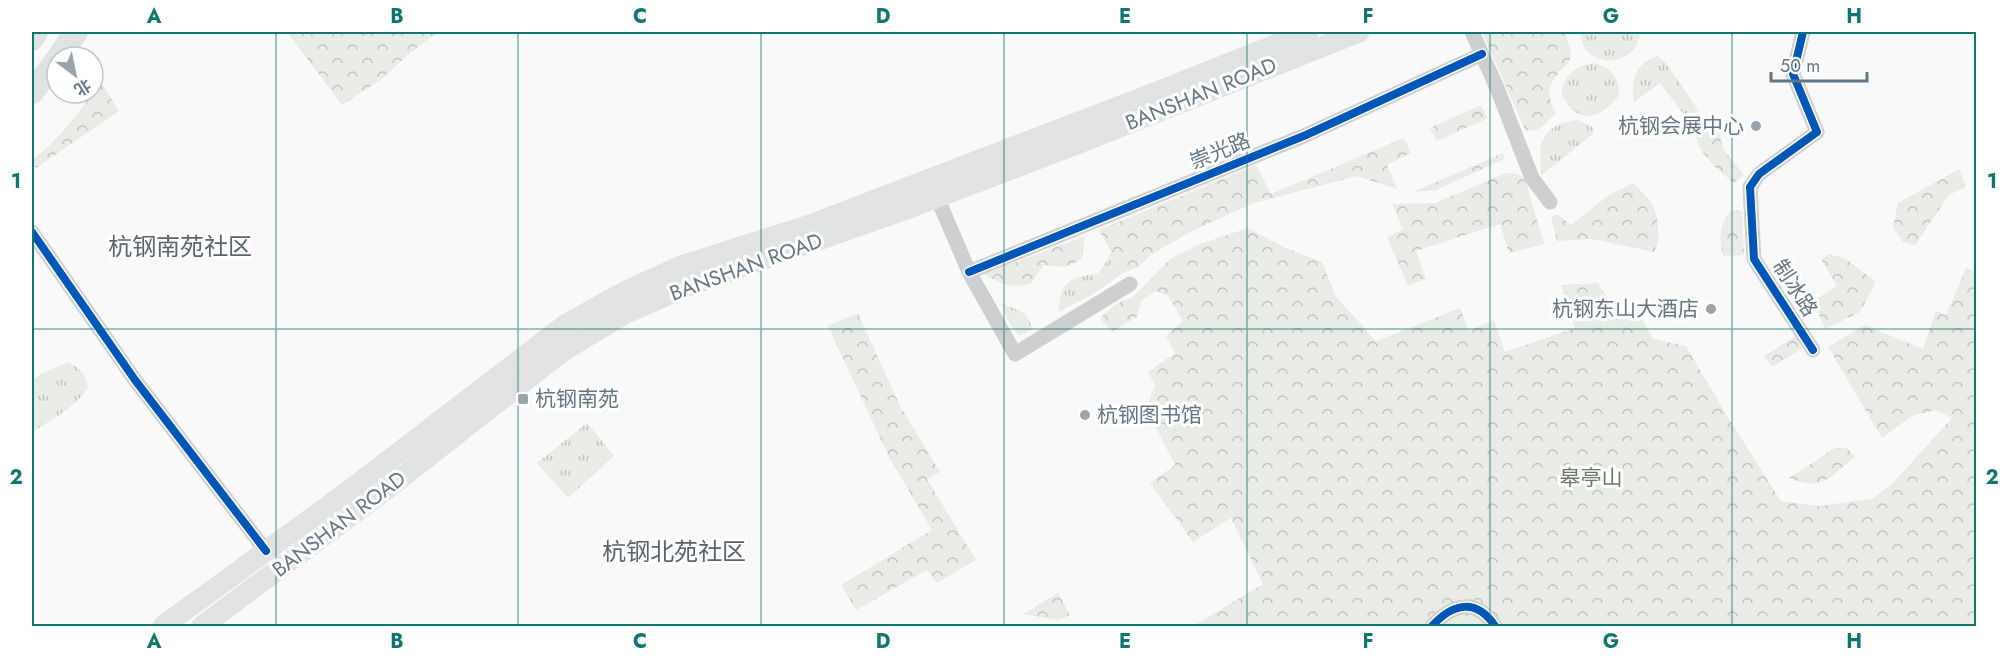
<svg xmlns="http://www.w3.org/2000/svg" width="2008" height="658" viewBox="0 0 2008 658" font-family="Jost,'Noto Sans SC',sans-serif">
<style>
.grass{fill:url(#grass-tufts)}
.forest{fill:url(#forest-crowns)}
.lines{fill:none;stroke-linecap:round;stroke-linejoin:round}
.street{stroke:#cecfd0;stroke-width:15}
.secondary{stroke:#e1e2e2;stroke-width:21}
.primary{stroke:#e1e2e2;stroke-width:24}
.cycleway-casing{stroke:#fff;stroke-width:11}
.cycleway{stroke:#0057b8;stroke-width:8}
.grid{fill:none;stroke:#0f766e;stroke-width:1.5;stroke-opacity:0.55}
.poi-dot{fill:#99a4ac;stroke:#fff;stroke-width:2}
.labels{text-anchor:middle;stroke-width:6;stroke-linejoin:round;paint-order:stroke}
.street-label{font-size:21px;fill:#657683;stroke:#fff}
.poi-label{font-size:21px;fill:#657683;stroke:#fff;text-anchor:end}
.park-label{font-size:21px;fill:#687a64;stroke:#fff}
.quarter-label{font-size:24px;fill:#57646e;stroke:#fff}
.neatline{fill:none;stroke:#0f766e;stroke-width:2}
.grid-label{font-size:20px;text-anchor:middle;font-weight:bold;fill:#0f766e}
</style>
<defs>
<pattern id="grass-tufts" width="24" height="20" patternUnits="userSpaceOnUse" patternTransform="scale(1.5)"><rect width="24" height="20" fill="#e8ebe6"/><path d="M3 7l-1-3M5 7V3M7 7l1-3M15 17l-1-3M17 17v-4M19 17l1-3" fill="none" stroke="#c0c3c0"/></pattern>
<pattern id="forest-crowns" width="20" height="18" patternUnits="userSpaceOnUse" patternTransform="scale(1.5)"><rect width="20" height="18" fill="#e8ebe6"/><path d="M2 6a3 3 0 1 1 6 0M12 15a3 3 0 1 1 6 0" fill="none" stroke="#c0c3c0"/></pattern>
</defs>
<rect width="100%" height="100%" fill="#f9f9f9"/>
<g class="grass">
<path d="M 1580,32 L 1640,32 C 1639,60 1604,70 1586,50 C 1582,45 1581,37 1580,32 Z"/>
<path d="M 1657,56 L 1666,63 L 1698,110 L 1688,120 L 1660,83 L 1634,102 C 1630,81 1636,63 1657,56 Z"/>
<path d="M 1594,63 C 1611,68 1619,76 1619,95 C 1600,121 1574,126 1561,91 C 1567,73 1575,66 1594,63 Z"/>
<path d="M 1577,120 L 1593,127 L 1594,133 L 1542,175 C 1536,144 1543,124 1577,120 Z"/>
<path d="M 1112,252 L 1123,273 L 1093,294 L 1059,312 C 1059,280 1071,278 1099,273 Z"/>
<path d="M 1001,303 L 1025,313 L 1033,329 L 1020,335 C 1009,328 1006,315 1001,303 Z"/>
<path d="M 69,362 C 80,369 86,374 88,388 C 73,409 53,419 32,432 L 32,380 L 41,374 Z"/>
<path d="M 587,423 L 614,456 L 568,498 L 537,463 Z"/>
</g>
<g class="forest">
<path d="M 287,32 L 438,32 L 410,53 L 382,79 L 342,105 Z"/>
<path d="M 1482,32 L 1566,32 C 1565,41 1574,49 1570,59 C 1569,63 1564,67 1561,70 C 1547,87 1546,93 1556,113 C 1547,121 1539,134 1525,130 Z"/>
<path d="M 101,82 L 119,111 L 36,168 L 32,164 L 32,160 C 60,140 80,110 101,82 Z"/>
<path d="M 1481,105 L 1488,118 L 1437,141 L 1430,128 Z"/>
<path d="M 1700,115 L 1710,120 L 1720,136 L 1723,149 L 1744,175 L 1734,183 C 1712,165 1694,150 1693,120 Z"/>
<path d="M 1404,138 L 1411,153 L 1387,165 L 1397,189 L 1357,176 L 1254,203 L 1192,231 L 1149,256 L 1140,266 L 1123,273 L 1099,230 L 1256,165 L 1271,194 Z"/>
<path d="M 1503,153 L 1505,159 L 1436,190 L 1413,192 Z"/>
<path d="M 1959,169 L 1966,187 L 1949,195 L 1915,245 L 1903,242 L 1893,227 L 1898,203 Z"/>
<path d="M 1506,173 L 1517,174 L 1525,179 L 1544,244 L 1509,253 L 1500,224 L 1416,251 L 1426,279 L 1408,286 L 1387,237 L 1403,229 L 1392,204 L 1435,203 Z"/>
<path d="M 1633,183 C 1648,198 1657,205 1658,228 C 1659,238 1659,243 1654,252 L 1592,239 L 1557,241 L 1551,217 L 1557,214 L 1571,225 L 1609,195 Z"/>
<path d="M 1731,210 L 1742,211 L 1744,255 L 1723,256 C 1718,238 1720,224 1731,210 Z"/>
<path d="M 1248,228 L 1286,248 L 1322,262 L 1336,297 L 1376,341 L 1460,308 L 1469,331 L 1494,320 L 1505,352 L 1575,328 L 1561,285 L 1598,283 L 1622,319 L 1640,315 L 1653,339 L 1686,346 L 1729,419 L 1781,501 L 1818,506 L 1872,499 L 1892,484 L 1952,418 L 1936,410 L 1912,416 L 1882,438 L 1828,347 L 1865,325 L 1923,349 L 1936,311 L 1946,315 L 1966,268 L 1976,272 L 1976,626 L 1193,626 L 1263,584 L 1231,518 L 1193,542 L 1150,483 L 1175,465 L 1146,408 L 1155,385 L 1148,372 L 1175,353 L 1166,336 L 1183,321 L 1168,296 L 1156,291 L 1141,301 L 1137,317 L 1111,332 L 1100,318 L 1116,304 L 1133,297 L 1170,259 L 1200,244 Z"/>
<path d="M 1085,236 L 1082,258 C 1068,269 1061,267 1044,265 L 1030,284 C 1010,288 1002,285 984,274 Z"/>
<path d="M 1829,254 L 1846,259 L 1876,282 L 1860,312 L 1825,329 L 1813,301 L 1837,286 L 1821,259 Z"/>
<path d="M 858,313 L 899,404 L 940,472 L 927,479 L 976,560 L 937,583 L 927,570 L 856,610 L 841,585 L 932,530 L 890,459 L 828,326 Z"/>
<path d="M 1796,336 L 1803,348 L 1772,367 L 1764,356 Z"/>
<path d="M 1835,448 L 1847,448 L 1855,457 C 1829,477 1824,492 1789,478 Z"/>
<path d="M 1058,593 L 1070,615 L 1059,620 L 1023,614 Z"/>
</g>
<g class="lines">
<g class="street">
<path d="M 1472,32 L 1497,88 L 1532,178 L 1550,202"/>
<path d="M 1803,32 L 1793,74 L 1817,132 L 1759,174 L 1750,187 L 1754,259 L 1813,350"/>
<path d="M 937,197 L 969,272 L 1015,354 L 1130,284"/>
<path d="M 32,232 L 135,380 L 266,551"/>
<path d="M 969,272 L 1306,135 L 1482,54"/>
<path d="M 1432,626 C 1453,603 1476,598 1495,626"/>
</g>
<g class="secondary">
<path d="M 163,626 L 346,493 L 565,325 L 626,291 L 681,266 L 810,225 L 1152,94 L 1308,32"/>
<path d="M 202,626 L 392,485 L 563,351 L 626,313 L 688,286 L 909,208 L 1082,142 L 1359,32"/>
</g>
<g class="primary">
<path d="M 32,39 L 36,32"/>
<path d="M 59,57 L 76,32"/>
<path d="M 32,92 L 57,60"/>
</g>
<defs>
<g id="cycleway">
<path d="M 1803,32 L 1793,74 L 1817,132 L 1759,174 L 1750,187 L 1754,259 L 1813,350"/>
<path d="M 32,232 L 135,380 L 266,551"/>
<path d="M 969,272 L 1306,135 L 1482,54"/>
<path d="M 1432,626 C 1453,603 1476,598 1495,626"/>
</g>
</defs>
<use href="#cycleway" class="cycleway-casing"/>
<use href="#cycleway" class="cycleway"/>
</g>
<path class="grid" d="M 276,32 L 276,626M 518,32 L 518,626M 761,32 L 761,626M 1004,32 L 1004,626M 1247,32 L 1247,626M 1490,32 L 1490,626M 1732,32 L 1732,626M 32,329 L 1976,329"/>
<g class="poi-dot">
<circle cx="1756" cy="126" r="6"/>
<circle cx="1711" cy="309" r="6"/>
<rect x="517" y="393" width="12" height="12" rx="3"/>
<circle cx="1085" cy="415" r="6"/>
</g>
<g class="labels">
<g class="street-label">
<text transform="translate(1201 94) rotate(-22)" y="7">BANSHAN ROAD</text>
<text transform="translate(1220 151) rotate(-22)" y="7">崇光路</text>
<text transform="translate(746 267) rotate(-20)" y="7">BANSHAN ROAD</text>
<text transform="translate(1795 288) rotate(57)" y="7">制冰路</text>
<text transform="translate(339 524) rotate(-37)" y="7">BANSHAN ROAD</text>
</g>
<g class="poi-label">
<text x="1744" y="133">杭钢会展中心</text>
<text x="1699" y="316">杭钢东山大酒店</text>
<text x="535" y="406" text-anchor="start">杭钢南苑</text>
<text x="1097" y="422" text-anchor="start">杭钢图书馆</text>
</g>
<g class="park-label">
<text x="1591" y="485">皋亭山</text>
</g>
<g class="quarter-label">
<text x="180" y="255">杭钢南苑社区</text>
<text x="674" y="560">杭钢北苑社区</text>
</g>
</g>
<rect width="2008" height="658" fill="none" stroke="#ffffff" stroke-width="66"/>
<g transform="translate(75 75) rotate(148)"><circle r="28" fill="#ffffff" stroke="#c1c8cd" stroke-width="1.5"/>
<path d="M0-4.5L10 22L0 15L-10 22Z" fill="#99a4ac"/>
<text y="-9" font-size="16" font-weight="bold" text-anchor="middle" fill="#657683">北</text>
</g>
<path d="M1771 72v9h96v-9" fill="none" stroke="#657683" stroke-width="3"/>
<text x="1780" y="72" font-size="18" fill="#657683" stroke="#ffffff" stroke-width="4.5" paint-order="stroke">50 m</text>
<rect x="33" y="33" width="1942" height="592" class="neatline"/>
<g class="grid-label">
<text x="154" y="23">A</text>
<text x="397" y="23">B</text>
<text x="640" y="23">C</text>
<text x="883" y="23">D</text>
<text x="1125" y="23">E</text>
<text x="1368" y="23">F</text>
<text x="1611" y="23">G</text>
<text x="1854" y="23">H</text>
<text x="16" y="188">1</text>
<text x="1992" y="188">1</text>
<text x="16" y="484">2</text>
<text x="1992" y="484">2</text>
<text x="154" y="648">A</text>
<text x="397" y="648">B</text>
<text x="640" y="648">C</text>
<text x="883" y="648">D</text>
<text x="1125" y="648">E</text>
<text x="1368" y="648">F</text>
<text x="1611" y="648">G</text>
<text x="1854" y="648">H</text>
</g>
</svg>
